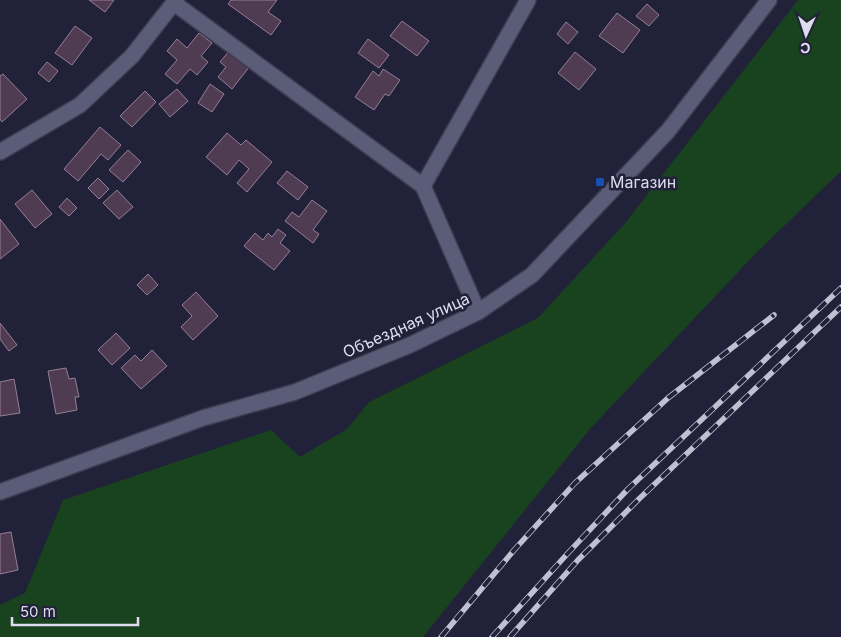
<svg xmlns="http://www.w3.org/2000/svg" width="841" height="637" viewBox="0 0 841 637" font-family="Inter,sans-serif">
<style>
.green{fill:#19421e}
.building{fill:#503c52;stroke:#957e97}
.lines{fill:none;stroke-linecap:round;stroke-linejoin:round}
.minor-casing{stroke:#3e3d51;stroke-width:18}
.minor{stroke:#5b5c78;stroke-width:15}
.rail-casing{stroke:#c1c0d3;stroke-width:5.5}
.rail{stroke:#22213a;stroke-width:4;stroke-dasharray:11;stroke-linecap:butt}
.transit-dot{fill:#1a4fb4;stroke:#22213a;stroke-width:2}
.labels{text-anchor:middle;stroke-width:5;stroke-linejoin:round;paint-order:stroke}
.poi-label{font-size:16px;fill:#dde;stroke:#22213a;text-anchor:start}
.street-label{font-size:16px;fill:#dde;stroke:#22213a}
</style>
<rect width="100%" height="100%" fill="#22213a"/>
<path class="green" d="M 798,0 L 841,0 L 841,171 L 757,252 L 590,429 L 423,637 L 0,637 L 0,605 L 25,593 L 63,500 L 271,430 L 300,457 L 347,429 L 369,402 L 538,318 L 626,222 Z"/>
<g class="building">
<path d="M 89,0 L 114,0 L 105,12 Z"/>
<path d="M 231,0 L 277,0 L 268,12 L 281,21 L 271,35 L 228,4 Z"/>
<path d="M 647,4 L 659,15 L 649,26 L 636,16 Z"/>
<path d="M 617,13 L 640,30 L 623,53 L 599,36 Z"/>
<path d="M 402,21 L 429,41 L 417,56 L 390,36 Z"/>
<path d="M 566,22 L 578,32 L 568,44 L 557,34 Z"/>
<path d="M 75,26 L 92,38 L 72,65 L 55,53 Z"/>
<path d="M 199,33 L 212,43 L 201,56 L 208,62 L 197,75 L 190,69 L 177,84 L 165,74 L 177,60 L 167,51 L 177,39 L 187,48 Z"/>
<path d="M 368,39 L 389,55 L 379,68 L 358,53 Z"/>
<path d="M 230,50 L 250,66 L 232,89 L 218,77 L 226,67 L 220,62 Z"/>
<path d="M 575,52 L 596,69 L 579,90 L 558,73 Z"/>
<path d="M 47,62 L 58,71 L 49,82 L 38,73 Z"/>
<path d="M 383,69 L 400,80 L 389,96 L 385,94 L 374,110 L 355,97 L 373,71 L 379,76 Z"/>
<path d="M 3,74 L 27,99 L 2,122 L 0,119 L 0,76 Z"/>
<path d="M 210,84 L 224,94 L 212,112 L 198,103 Z"/>
<path d="M 177,89 L 188,101 L 170,117 L 159,104 Z"/>
<path d="M 145,91 L 156,102 L 132,127 L 120,116 Z"/>
<path d="M 100,127 L 121,145 L 108,160 L 101,154 L 78,181 L 64,169 Z"/>
<path d="M 227,133 L 241,145 L 246,140 L 272,162 L 247,192 L 237,183 L 249,169 L 239,160 L 227,175 L 206,157 Z"/>
<path d="M 128,150 L 141,162 L 123,182 L 109,170 Z"/>
<path d="M 287,171 L 308,187 L 298,200 L 277,183 Z"/>
<path d="M 98,178 L 109,189 L 99,199 L 88,188 Z"/>
<path d="M 32,190 L 52,214 L 35,228 L 15,204 Z"/>
<path d="M 117,190 L 133,207 L 119,219 L 103,203 Z"/>
<path d="M 67,198 L 77,208 L 69,216 L 59,207 Z"/>
<path d="M 312,200 L 327,211 L 313,230 L 319,234 L 313,243 L 285,221 L 292,212 L 299,217 Z"/>
<path d="M 0,219 L 19,244 L 0,259 Z"/>
<path d="M 278,229 L 286,235 L 280,243 L 290,251 L 274,270 L 244,246 L 255,233 L 263,240 L 268,233 L 272,237 Z"/>
<path d="M 148,274 L 158,285 L 147,295 L 137,285 Z"/>
<path d="M 196,292 L 218,316 L 193,340 L 181,327 L 192,316 L 182,305 Z"/>
<path d="M 0,323 L 17,345 L 9,351 L 0,339 Z"/>
<path d="M 116,333 L 130,348 L 112,365 L 98,350 Z"/>
<path d="M 152,350 L 167,366 L 141,389 L 121,368 L 135,355 L 141,361 Z"/>
<path d="M 66,368 L 69,379 L 75,378 L 79,397 L 75,397 L 77,410 L 56,414 L 48,371 Z"/>
<path d="M 14,379 L 20,413 L 0,416 L 0,382 Z"/>
<path d="M 11,532 L 18,570 L 0,574 L 0,534 Z"/>
</g>
<g class="lines">
<defs>
<g id="minor">
<path d="M 174,3 L 423,186 L 478,312"/>
<path d="M 0,152 L 80,105 L 132,56 L 176,0"/>
<path d="M 423,186 L 528,0"/>
<path d="M 0,492 L 203,418 L 295,392 L 410,345 L 478,312 L 532,275 L 668,131 L 769,0"/>
</g>
</defs>
<use href="#minor" class="minor-casing"/>
<use href="#minor" class="minor"/>
<defs>
<g id="rail">
<path d="M 441,637 L 515,549 L 575,483 L 668,398 L 774,315"/>
<path d="M 492,637 L 569,552 L 628,489 L 841,288"/>
<path d="M 510,637 L 578,560 L 640,498 L 841,307"/>
</g>
</defs>
<use href="#rail" class="rail-casing"/>
<use href="#rail" class="rail"/>
</g>
<rect class="transit-dot" x="595" y="177" width="10" height="10" rx="2.5"/>
<g class="labels">
<g class="poi-label">
<text x="610" y="188">Магазин</text>
</g>
<g class="street-label">
<text transform="translate(406 325) rotate(-24)" y="6">Объездная улица</text>
</g>
</g>
<g transform="translate(806 35) rotate(183)" stroke="#22213a" stroke-width="4" paint-order="stroke">
<path d="M0-4L9 19L0 12L-9 19Z" fill="#ddddee"/>
<text y="-8" font-size="14" font-weight="bold" text-anchor="middle" fill="#ddddee">С</text>
</g>
<path d="M12 617v8h126v-8" fill="none" stroke="#ddddee" stroke-width="2.5"/>
<text x="20" y="617" font-size="15" fill="#ddddee" stroke="#22213a" stroke-width="4" paint-order="stroke">50 m</text>
</svg>
